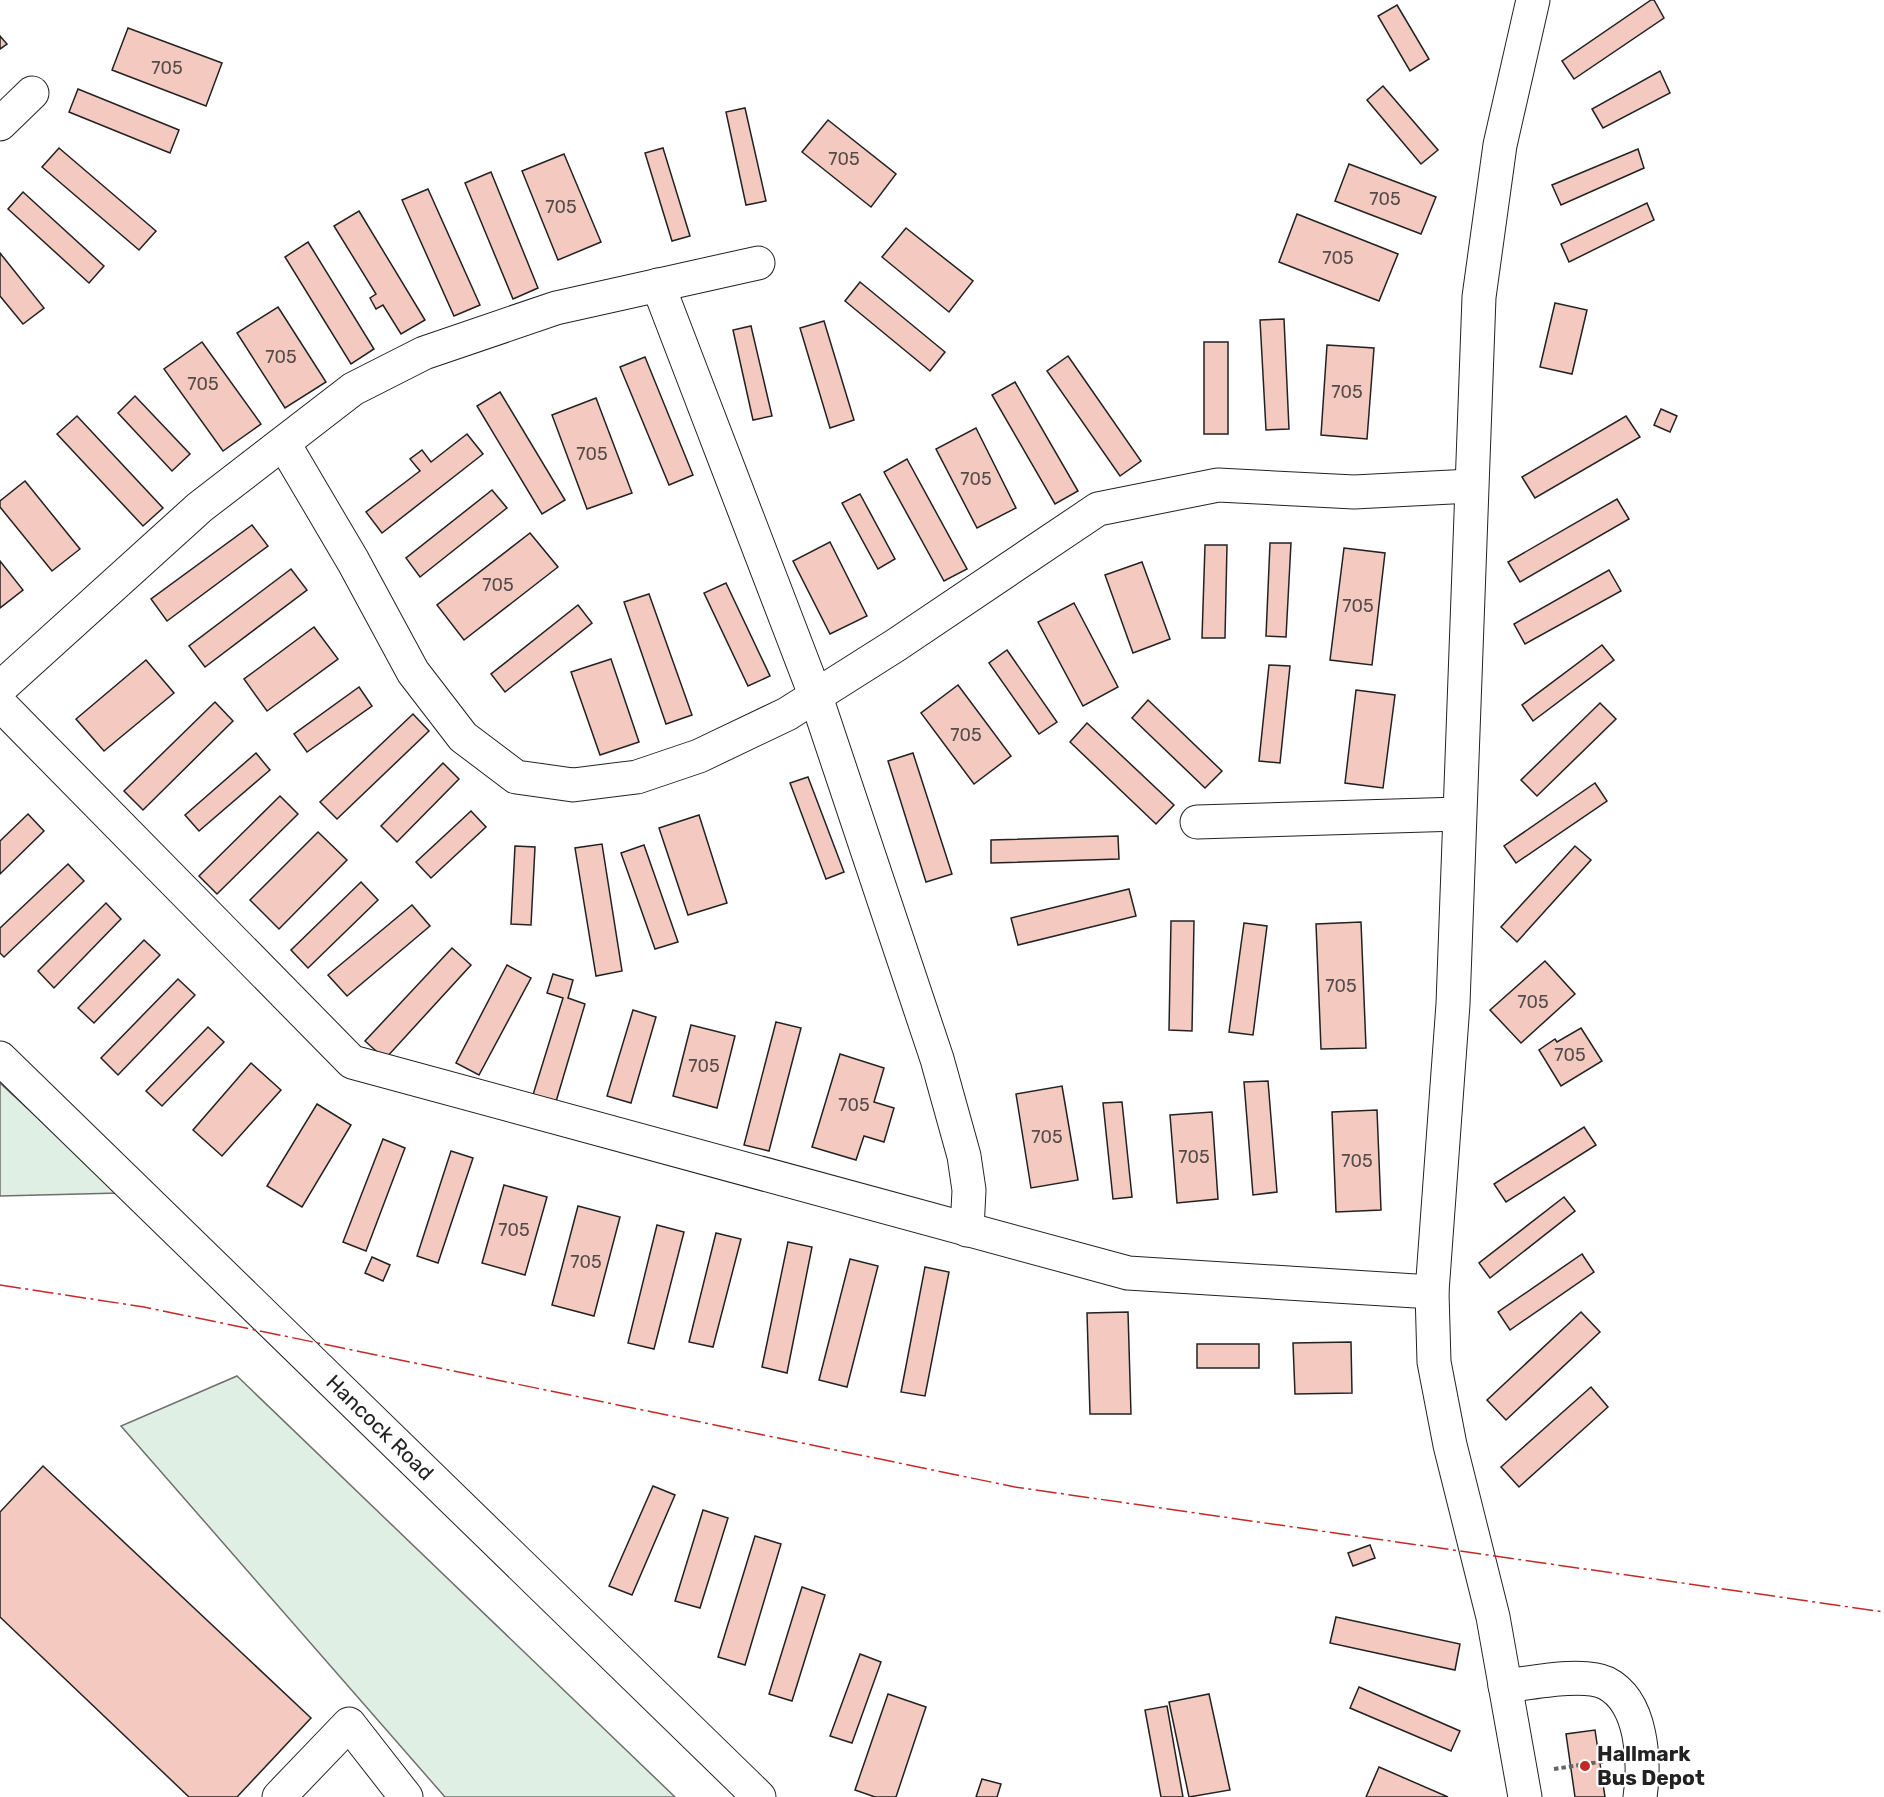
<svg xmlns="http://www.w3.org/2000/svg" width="1884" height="1797" viewBox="0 0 1884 1797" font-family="Rubik,sans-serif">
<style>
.green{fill:#e0efe3;stroke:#6f6f6f;stroke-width:1.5}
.building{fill:#f3c9c0;stroke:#222;stroke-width:1.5}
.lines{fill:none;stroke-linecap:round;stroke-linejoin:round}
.minor-casing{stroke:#222;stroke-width:35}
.path{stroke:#646464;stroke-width:4;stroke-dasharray:4.5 3;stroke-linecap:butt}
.minor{stroke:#fff;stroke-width:33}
.power{stroke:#c62828;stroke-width:1.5;stroke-dasharray:21 4.5 3 4.5;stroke-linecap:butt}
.poi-dot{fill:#c62828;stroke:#fff;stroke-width:2}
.labels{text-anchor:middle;stroke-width:4.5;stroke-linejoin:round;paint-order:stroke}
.number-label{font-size:18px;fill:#564c4a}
.street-label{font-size:21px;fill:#222;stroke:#fff}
.poi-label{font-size:21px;font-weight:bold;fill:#222;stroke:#fff;text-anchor:start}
</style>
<rect width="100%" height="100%" fill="#fff"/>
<g class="green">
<path d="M 0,1083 L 119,1193 L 0,1196 Z"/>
<path d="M 237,1376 L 675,1797 L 445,1797 L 121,1426 Z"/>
</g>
<g class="building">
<path d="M 1651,0 L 1654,0 L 1664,18 L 1574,79 L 1562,61 Z"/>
<path d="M 1397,5 L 1429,59 L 1410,71 L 1378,16 Z"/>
<path d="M 128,28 L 222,63 L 206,106 L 112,70 Z"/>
<path d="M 0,36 L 7,44 L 0,49 Z"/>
<path d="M 1660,71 L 1670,93 L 1603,128 L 1592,109 Z"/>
<path d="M 1383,86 L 1438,150 L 1421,164 L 1367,100 Z"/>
<path d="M 78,89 L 179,130 L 170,153 L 69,112 Z"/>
<path d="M 745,108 L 766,201 L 746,205 L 726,112 Z"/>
<path d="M 828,120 L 896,174 L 871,207 L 802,152 Z"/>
<path d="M 59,148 L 156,231 L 139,250 L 42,167 Z"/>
<path d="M 663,148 L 690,236 L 672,241 L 645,153 Z"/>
<path d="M 1638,149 L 1644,168 L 1561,205 L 1552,185 Z"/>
<path d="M 564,154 L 601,242 L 558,260 L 522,171 Z"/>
<path d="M 1349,164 L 1436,197 L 1421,234 L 1335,201 Z"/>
<path d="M 491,172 L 538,288 L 513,299 L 465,183 Z"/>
<path d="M 428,189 L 480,305 L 454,316 L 402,200 Z"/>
<path d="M 23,192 L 104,266 L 89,283 L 8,209 Z"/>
<path d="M 1647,203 L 1654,220 L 1569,262 L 1561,244 Z"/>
<path d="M 359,211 L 425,320 L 401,334 L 383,305 L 376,309 L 370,298 L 376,294 L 334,226 Z"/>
<path d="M 1297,214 L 1398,254 L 1379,301 L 1279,262 Z"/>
<path d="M 906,228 L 973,281 L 949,312 L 882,257 Z"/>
<path d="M 308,242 L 374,349 L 351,364 L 285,257 Z"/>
<path d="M 0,253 L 44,308 L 23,324 L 0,296 Z"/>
<path d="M 860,282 L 945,352 L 930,371 L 845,301 Z"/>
<path d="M 1555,303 L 1587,310 L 1572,374 L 1540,367 Z"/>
<path d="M 278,307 L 326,382 L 285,408 L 237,333 Z"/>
<path d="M 1284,319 L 1289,429 L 1266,430 L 1260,320 Z"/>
<path d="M 824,321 L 854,420 L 830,428 L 800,328 Z"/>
<path d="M 751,326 L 772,416 L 753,420 L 733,330 Z"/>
<path d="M 202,342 L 261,424 L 223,451 L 164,369 Z"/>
<rect x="1204" y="342" width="24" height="92"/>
<path d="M 1327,345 L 1374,348 L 1367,439 L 1321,435 Z"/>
<path d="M 1068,356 L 1141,461 L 1120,476 L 1047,371 Z"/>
<path d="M 645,357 L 693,475 L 669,485 L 620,367 Z"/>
<path d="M 1015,382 L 1078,491 L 1055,504 L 992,395 Z"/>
<path d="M 500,392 L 565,500 L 542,514 L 477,406 Z"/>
<path d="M 135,396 L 190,454 L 172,471 L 118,413 Z"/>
<path d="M 596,398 L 632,493 L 587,509 L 552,415 Z"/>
<path d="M 1661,409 L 1677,416 L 1670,432 L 1654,425 Z"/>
<path d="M 77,416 L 163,508 L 143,526 L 57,434 Z"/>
<path d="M 1626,416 L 1640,437 L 1535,498 L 1522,477 Z"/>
<path d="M 976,428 L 1016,508 L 977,528 L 936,449 Z"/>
<path d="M 467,434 L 483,454 L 382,533 L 366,512 L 420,471 L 410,459 L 422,450 L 431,462 Z"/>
<path d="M 907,459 L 967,569 L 944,581 L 884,472 Z"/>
<path d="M 25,481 L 80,549 L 52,571 L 0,507 L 0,501 Z"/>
<path d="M 492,490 L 507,508 L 420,577 L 406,558 Z"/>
<path d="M 860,494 L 895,559 L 878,569 L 842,503 Z"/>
<path d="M 1617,499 L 1629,519 L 1520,582 L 1508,562 Z"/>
<path d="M 252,525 L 268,546 L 167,621 L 151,599 Z"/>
<path d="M 530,533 L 558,567 L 464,640 L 437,605 Z"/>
<path d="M 830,542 L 867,616 L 830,634 L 793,561 Z"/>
<path d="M 1270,543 L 1291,543 L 1286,637 L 1266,636 Z"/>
<path d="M 1205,545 L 1227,545 L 1225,638 L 1202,638 Z"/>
<path d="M 1344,548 L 1385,553 L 1372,665 L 1330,660 Z"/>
<path d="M 0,561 L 23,590 L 0,608 Z"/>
<path d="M 1142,562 L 1170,639 L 1133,653 L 1105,575 Z"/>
<path d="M 291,569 L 307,590 L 205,667 L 189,646 Z"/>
<path d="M 1609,570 L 1621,591 L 1525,644 L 1514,624 Z"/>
<path d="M 726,583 L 770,676 L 748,686 L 704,593 Z"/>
<path d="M 649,594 L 692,715 L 666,724 L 624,602 Z"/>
<path d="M 1074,603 L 1118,687 L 1083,706 L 1038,622 Z"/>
<path d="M 578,605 L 592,623 L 505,692 L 491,674 Z"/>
<path d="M 314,627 L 338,659 L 267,711 L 244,679 Z"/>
<path d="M 1602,645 L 1614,660 L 1533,721 L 1522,705 Z"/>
<path d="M 1007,650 L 1057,722 L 1039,734 L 989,663 Z"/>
<path d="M 611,659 L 639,742 L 600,755 L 571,672 Z"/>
<path d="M 146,660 L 174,693 L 104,751 L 76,719 Z"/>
<path d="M 1269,665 L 1290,666 L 1280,763 L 1259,761 Z"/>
<path d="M 958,685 L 1011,756 L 974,784 L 921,713 Z"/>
<path d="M 359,687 L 372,706 L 307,752 L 294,734 Z"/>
<path d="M 1356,690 L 1395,695 L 1383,788 L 1345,783 Z"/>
<path d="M 1148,700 L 1222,771 L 1205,788 L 1132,718 Z"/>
<path d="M 215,702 L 233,721 L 143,810 L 124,791 Z"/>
<path d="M 1600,703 L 1616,719 L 1537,796 L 1521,780 Z"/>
<path d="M 413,714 L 429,731 L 337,819 L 320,802 Z"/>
<path d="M 1087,723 L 1174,805 L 1156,824 L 1070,742 Z"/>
<path d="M 256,753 L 270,770 L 199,831 L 185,815 Z"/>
<path d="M 913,753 L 952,874 L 926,882 L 888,761 Z"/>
<path d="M 443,763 L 459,779 L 397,842 L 381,826 Z"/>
<path d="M 808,777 L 844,872 L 826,879 L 790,783 Z"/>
<path d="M 1595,783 L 1607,801 L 1516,863 L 1504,846 Z"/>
<path d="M 280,796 L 298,814 L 217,894 L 199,876 Z"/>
<path d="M 471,811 L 486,827 L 431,878 L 416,862 Z"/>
<path d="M 28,814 L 44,831 L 0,874 L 0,841 Z"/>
<path d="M 699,815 L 727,903 L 688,915 L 659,828 Z"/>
<path d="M 318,832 L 347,860 L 279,929 L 250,900 Z"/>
<path d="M 1118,836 L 1119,859 L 991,863 L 991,840 Z"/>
<path d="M 602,844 L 622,971 L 596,976 L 575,848 Z"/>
<path d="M 644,845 L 678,942 L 655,949 L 621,853 Z"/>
<path d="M 515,846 L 535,847 L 531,925 L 511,924 Z"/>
<path d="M 1575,846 L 1591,860 L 1517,942 L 1501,927 Z"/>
<path d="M 68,864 L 84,881 L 4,957 L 0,953 L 0,928 Z"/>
<path d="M 361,882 L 378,900 L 308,968 L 291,950 Z"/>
<path d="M 1129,889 L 1136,916 L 1018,945 L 1011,918 Z"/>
<path d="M 106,903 L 121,919 L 54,988 L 38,971 Z"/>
<path d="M 412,905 L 430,926 L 347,996 L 328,975 Z"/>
<path d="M 1171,921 L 1194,921 L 1192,1031 L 1169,1030 Z"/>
<path d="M 1361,922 L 1366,1048 L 1321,1049 L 1316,924 Z"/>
<path d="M 1244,923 L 1267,926 L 1253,1035 L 1229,1032 Z"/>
<path d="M 144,940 L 160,955 L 94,1023 L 78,1008 Z"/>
<path d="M 452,948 L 471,965 L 385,1059 L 365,1041 Z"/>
<path d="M 1545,961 L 1575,994 L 1521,1043 L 1490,1010 Z"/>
<path d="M 507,965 L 531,978 L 479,1075 L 456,1063 Z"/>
<path d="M 553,974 L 573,980 L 568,998 L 585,1004 L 555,1105 L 532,1098 L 563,998 L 547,993 Z"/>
<path d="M 178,979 L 195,995 L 118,1075 L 101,1058 Z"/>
<path d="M 633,1010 L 656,1017 L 631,1103 L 607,1096 Z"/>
<path d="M 776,1022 L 801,1028 L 769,1151 L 744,1145 Z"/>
<path d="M 691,1025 L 735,1036 L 717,1108 L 673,1096 Z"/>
<path d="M 208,1027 L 224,1042 L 162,1106 L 146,1091 Z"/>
<path d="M 1581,1028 L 1602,1061 L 1561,1086 L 1539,1050 L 1555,1039 L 1557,1042 Z"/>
<path d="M 840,1054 L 884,1068 L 874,1102 L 894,1108 L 884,1142 L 864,1136 L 856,1160 L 812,1147 Z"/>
<path d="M 251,1063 L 281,1090 L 222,1156 L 193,1130 Z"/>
<path d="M 1268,1081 L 1277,1192 L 1253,1195 L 1244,1082 Z"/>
<path d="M 1062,1086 L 1078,1180 L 1031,1188 L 1016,1094 Z"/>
<path d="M 1122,1102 L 1132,1197 L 1113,1199 L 1103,1103 Z"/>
<path d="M 317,1104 L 351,1125 L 302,1207 L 267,1186 Z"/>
<path d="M 1377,1110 L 1381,1210 L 1336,1212 L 1332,1112 Z"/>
<path d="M 1212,1112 L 1218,1199 L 1177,1203 L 1170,1115 Z"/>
<path d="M 1584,1127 L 1596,1145 L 1506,1202 L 1494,1184 Z"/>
<path d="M 383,1139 L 405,1148 L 366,1251 L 343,1242 Z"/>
<path d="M 451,1151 L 473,1158 L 438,1263 L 417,1256 Z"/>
<path d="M 504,1185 L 547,1197 L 525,1275 L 482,1263 Z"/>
<path d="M 1564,1197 L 1575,1211 L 1490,1278 L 1479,1263 Z"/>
<path d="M 578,1206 L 620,1217 L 594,1316 L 552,1305 Z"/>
<path d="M 657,1225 L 684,1232 L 654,1349 L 628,1343 Z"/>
<path d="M 716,1233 L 741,1239 L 713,1347 L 689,1342 Z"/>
<path d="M 788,1242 L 812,1247 L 787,1373 L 762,1367 Z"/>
<path d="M 1582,1254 L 1594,1272 L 1510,1330 L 1498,1312 Z"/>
<path d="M 372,1257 L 390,1265 L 383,1281 L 365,1273 Z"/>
<path d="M 850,1259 L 878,1266 L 847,1387 L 819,1380 Z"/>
<path d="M 925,1267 L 949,1272 L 925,1396 L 901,1392 Z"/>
<path d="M 1128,1312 L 1131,1414 L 1090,1414 L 1087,1313 Z"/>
<path d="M 1581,1312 L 1600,1332 L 1506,1420 L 1487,1400 Z"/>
<path d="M 1351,1342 L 1352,1393 L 1295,1394 L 1293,1343 Z"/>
<rect x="1197" y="1344" width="62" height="24"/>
<path d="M 1591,1387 L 1608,1407 L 1519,1487 L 1501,1467 Z"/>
<path d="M 43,1466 L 311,1718 L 237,1797 L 189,1797 L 0,1617 L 0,1512 Z"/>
<path d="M 653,1486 L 675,1495 L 632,1595 L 609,1586 Z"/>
<path d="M 703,1510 L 728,1518 L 700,1608 L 675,1601 Z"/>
<path d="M 755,1536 L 781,1544 L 745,1665 L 718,1657 Z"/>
<path d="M 1370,1545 L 1375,1558 L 1353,1566 L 1348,1553 Z"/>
<path d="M 802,1587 L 825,1595 L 792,1701 L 769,1694 Z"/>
<path d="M 1336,1617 L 1460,1644 L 1455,1670 L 1330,1643 Z"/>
<path d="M 860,1654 L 881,1662 L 852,1743 L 830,1736 Z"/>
<path d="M 1359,1687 L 1460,1731 L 1451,1751 L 1350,1708 Z"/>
<path d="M 888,1694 L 926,1707 L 896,1797 L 875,1797 L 855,1790 Z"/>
<path d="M 1209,1694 L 1230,1790 L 1189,1797 L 1169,1702 Z"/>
<path d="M 1167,1706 L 1183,1797 L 1161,1797 L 1145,1710 Z"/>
<path d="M 1595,1730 L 1605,1797 L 1575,1797 L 1566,1734 Z"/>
<path d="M 1379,1767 L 1448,1797 L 1366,1797 Z"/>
<path d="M 982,1779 L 1001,1784 L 997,1797 L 976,1797 Z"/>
</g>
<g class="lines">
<defs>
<g id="minor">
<path d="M 0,124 L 32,93"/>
<path d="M 658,285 L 816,697 L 937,1059 L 964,1156 L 969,1190 L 967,1230"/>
<path d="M 284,444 L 353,561 L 413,672 L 463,737 L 516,777 L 573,785 L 637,777 L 699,756 L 787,714 L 896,645 L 1098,509 L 1218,485 L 1354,492 L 1471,486"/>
<path d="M 0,688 L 200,507 L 353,389 L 424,353 L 556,308 L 758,263"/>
<path d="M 0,704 L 352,1062 L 1128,1273 L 1432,1292"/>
<path d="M 1197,822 L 1459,814"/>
<path id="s1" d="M 0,1058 L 759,1797"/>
<path d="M 1505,1686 C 1530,1683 1584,1672 1606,1683 C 1643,1702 1645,1762 1640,1797"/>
<path d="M 279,1797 L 349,1724 L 406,1797"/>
<path d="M 1525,1797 L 1493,1617 L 1450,1445 L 1434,1362 L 1432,1292 L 1453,1004 L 1479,297 L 1500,145 L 1533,0"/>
</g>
</defs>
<use href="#minor" class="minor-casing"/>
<path class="path" d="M 1554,1769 L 1606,1761"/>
<use href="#minor" class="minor"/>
<path class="power" d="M 0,1285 L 144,1307 L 1015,1487 L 1884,1612"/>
</g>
<circle class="poi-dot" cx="1585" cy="1766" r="6"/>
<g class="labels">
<g class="number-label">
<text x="167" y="74">705</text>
<text x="844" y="165">705</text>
<text x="1385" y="205">705</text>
<text x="561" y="213">705</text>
<text x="1338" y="264">705</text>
<text x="281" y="363">705</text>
<text x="203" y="390">705</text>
<text x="1347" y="398">705</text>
<text x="592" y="460">705</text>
<text x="976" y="485">705</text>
<text x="498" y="591">705</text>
<text x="1358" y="612">705</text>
<text x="966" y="741">705</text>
<text x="1341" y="992">705</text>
<text x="1533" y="1008">705</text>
<text x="1570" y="1061">705</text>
<text x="704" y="1072">705</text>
<text x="854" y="1111">705</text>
<text x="1047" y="1143">705</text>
<text x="1194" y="1163">705</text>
<text x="1357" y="1167">705</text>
<text x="514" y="1236">705</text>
<text x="586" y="1268">705</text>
</g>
<g class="street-label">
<text dy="7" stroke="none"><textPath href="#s1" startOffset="530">Hancock Road</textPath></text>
</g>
<g class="poi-label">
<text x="1597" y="1761">Hallmark<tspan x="1597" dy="24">Bus Depot</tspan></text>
</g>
</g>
</svg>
